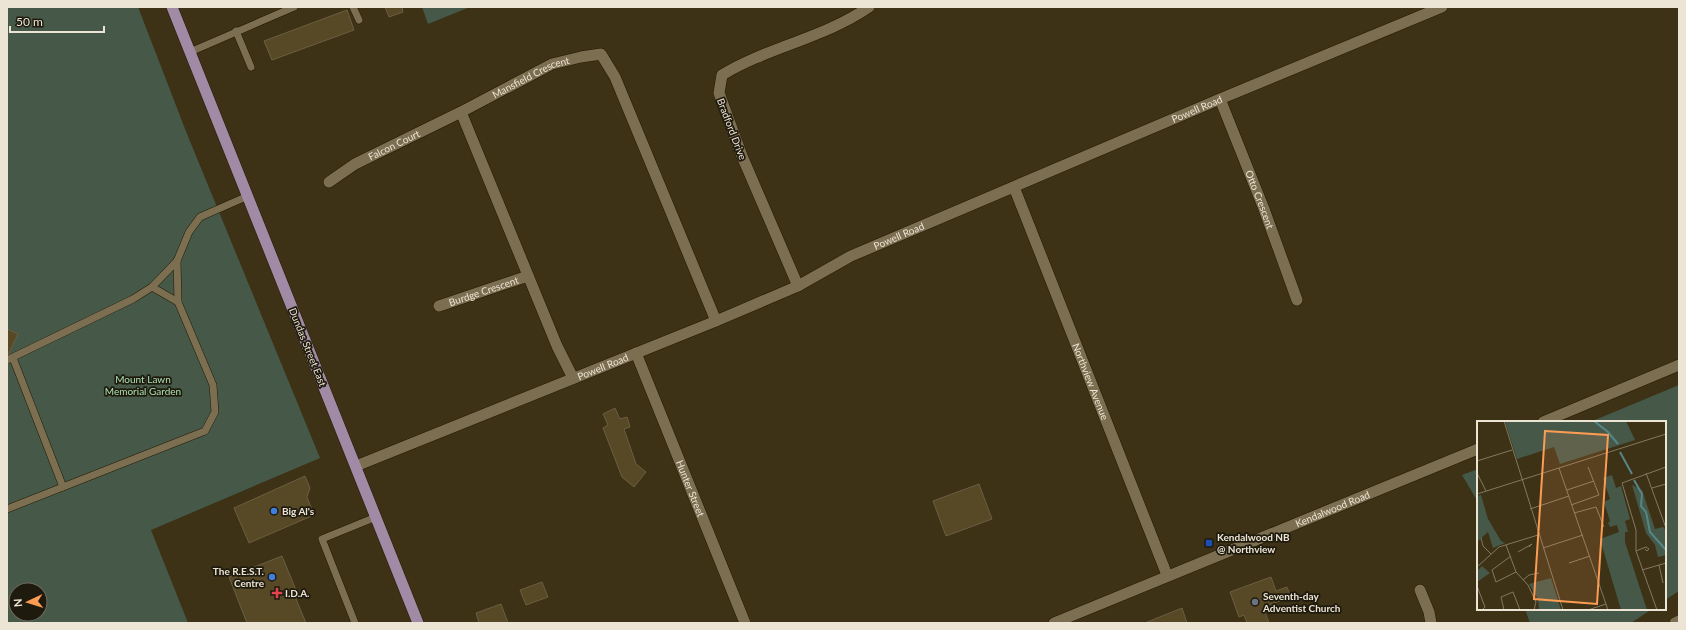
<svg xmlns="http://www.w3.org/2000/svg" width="1686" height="630" viewBox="0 0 1686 630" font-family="Lato,sans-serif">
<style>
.green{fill:#465949;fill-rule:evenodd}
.building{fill:#574926;stroke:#6b5f42}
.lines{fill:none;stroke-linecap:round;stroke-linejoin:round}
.service-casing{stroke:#241900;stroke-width:8}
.minor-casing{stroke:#241900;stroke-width:12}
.tertiary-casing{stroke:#241900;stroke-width:12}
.primary-casing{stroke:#241900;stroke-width:12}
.service{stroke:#7b6e51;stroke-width:7}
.minor{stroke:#7b6e51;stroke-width:11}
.tertiary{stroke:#7b6e51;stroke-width:11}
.primary{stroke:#a08aa6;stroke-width:11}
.shop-dot{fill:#3f7fe0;stroke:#1f1a0e;stroke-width:1.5}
.transit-dot{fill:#1a4fb4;stroke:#1f1a0e;stroke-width:1.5}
.health-dot{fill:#e0444e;stroke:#1f1a0e;stroke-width:1.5}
.worship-dot{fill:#6b7280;stroke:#1f1a0e;stroke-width:1.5}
.labels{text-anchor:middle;stroke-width:3.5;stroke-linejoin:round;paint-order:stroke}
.street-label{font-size:10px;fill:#ece5d5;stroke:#1f1a0e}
.park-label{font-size:10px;fill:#aae1b4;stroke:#1f1a0e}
.poi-label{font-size:10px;font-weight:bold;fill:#ece5d5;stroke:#1f1a0e;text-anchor:start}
.inset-river{fill:none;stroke:#548687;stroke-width:2}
.inset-road{fill:none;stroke:#837962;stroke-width:1}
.view{fill:#fd9d54;fill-opacity:0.15;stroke:#fd9d54;stroke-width:2}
.inset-edge{fill:none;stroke:#ece5d5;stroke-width:2}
</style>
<rect width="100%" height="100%" fill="#3d3116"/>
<g class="green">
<path d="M 7,7 L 138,7 L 187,134 L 320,458 L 151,530 L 188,623 L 7,623 ZM 16,590 L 40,590 L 40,614 L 16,614 Z"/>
<path d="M 422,7 L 470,7 L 428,24 Z"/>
<path d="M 1679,385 L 1679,591 L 1665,600 L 1665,422 L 1590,422 Z"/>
<path d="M 1478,469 L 1478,502 L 1462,475 Z"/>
<path d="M 1525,609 L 1652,609 L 1631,623 L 1530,623 Z"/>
</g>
<g class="building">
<path d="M 385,7 L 402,7 L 403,12 L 389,17 Z"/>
<path d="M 347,10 L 354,30 L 272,60 L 264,41 Z"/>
<path d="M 7,329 L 18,334 L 8,355 L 7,355 Z"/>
<path d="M 615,408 L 620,419 L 627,417 L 630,427 L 624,429 L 636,464 L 646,472 L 634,487 L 622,477 L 603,428 L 608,425 L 603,414 Z"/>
<path d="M 305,476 L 310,488 L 307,497 L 314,515 L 249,543 L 234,508 Z"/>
<path d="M 979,484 L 992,519 L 946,536 L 933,501 Z"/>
<path d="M 282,556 L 298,595 L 296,599 L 306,623 L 247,623 L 229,577 Z"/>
<path d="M 1271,577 L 1276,591 L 1287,587 L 1291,597 L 1263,607 L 1269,623 L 1247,623 L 1244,615 L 1239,617 L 1230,592 Z"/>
<path d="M 542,582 L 548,597 L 526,605 L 520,590 Z"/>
<path d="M 501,604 L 508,623 L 479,623 L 476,613 Z"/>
<path d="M 1182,608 L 1187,623 L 1145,623 Z"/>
</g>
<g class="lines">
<defs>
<g id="service">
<path d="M 353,7 L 359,20"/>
<path d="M 236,31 L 251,67"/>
<path d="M 190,52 L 294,7"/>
<path d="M 177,261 L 178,302"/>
<path d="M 13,358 L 63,487"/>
<path d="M 7,360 L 133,299 L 152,287 L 177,261 L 189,232 L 200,217 L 248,196"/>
<path d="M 7,509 L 205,431 L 215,412 L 213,385 L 178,302 L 152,287"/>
<path d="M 355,623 L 322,539 L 376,517"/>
</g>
<g id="minor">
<path id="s1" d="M 1220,99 L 1264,209 L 1297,300"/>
<path d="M 461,112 L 557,346 L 573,378"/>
<path id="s2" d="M 329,182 L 355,164 L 461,112 L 552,64 L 581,57 L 601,54 L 615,77 L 716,321"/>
<path id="s3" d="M 1014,187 L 1167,575"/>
<path d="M 798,286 L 742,156 L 719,93 L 722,75 C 768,47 824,38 869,7"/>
<path id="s4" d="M 439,306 L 528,276"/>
<path id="s5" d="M 636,353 L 745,623"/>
<path id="s6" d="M 356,466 L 716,321 L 798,286 L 851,256 L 1220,99 L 1442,7"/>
<path d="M 1420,590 L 1429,612 L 1431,623"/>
<path d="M 1675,623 L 1679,621"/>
</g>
<g id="tertiary">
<path d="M 1543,422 L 1679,365"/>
<path id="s7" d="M 1054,623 L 1478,449"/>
</g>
<path id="primary" d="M 172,7 L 418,623"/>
</defs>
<use href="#service" class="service-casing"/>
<use href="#minor" class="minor-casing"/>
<use href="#tertiary" class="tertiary-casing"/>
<use href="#primary" class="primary-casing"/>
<use href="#service" class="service"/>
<use href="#minor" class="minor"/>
<use href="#tertiary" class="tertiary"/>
<use href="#primary" class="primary"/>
</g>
<g class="shop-dot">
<circle cx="274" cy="511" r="4"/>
<circle cx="272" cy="577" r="4"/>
</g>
<rect class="transit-dot" x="1205" y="539" width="8" height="8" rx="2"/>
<path class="health-dot" d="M275 587h4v4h4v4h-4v4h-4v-4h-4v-4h4z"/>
<circle class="worship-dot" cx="1255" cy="602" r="4"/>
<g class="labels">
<g class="street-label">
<text dy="4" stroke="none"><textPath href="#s2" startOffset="228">Mansfield Crescent</textPath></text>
<text dy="4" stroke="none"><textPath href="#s6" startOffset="914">Powell Road</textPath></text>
<text transform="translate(732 129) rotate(69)" y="4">Bradford Drive</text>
<text dy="4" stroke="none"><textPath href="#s2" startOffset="75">Falcon Court</textPath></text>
<text dy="4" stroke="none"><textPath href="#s1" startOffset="108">Otto Crescent</textPath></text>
<text dy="4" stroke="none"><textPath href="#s6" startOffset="590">Powell Road</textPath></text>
<text dy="4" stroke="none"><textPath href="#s4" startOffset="47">Burdge Crescent</textPath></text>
<text transform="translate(308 347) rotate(68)" y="4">Dundas Street East</text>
<text dy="4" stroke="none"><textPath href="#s6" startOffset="266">Powell Road</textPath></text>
<text dy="4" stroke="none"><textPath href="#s3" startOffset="209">Northview Avenue</textPath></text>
<text dy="4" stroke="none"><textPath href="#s5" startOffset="146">Hunter Street</textPath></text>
<text dy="4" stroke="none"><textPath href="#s7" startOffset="301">Kendalwood Road</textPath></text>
</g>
<g class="park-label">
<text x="143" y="383">Mount Lawn<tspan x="143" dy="12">Memorial Garden</tspan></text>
</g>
<g class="poi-label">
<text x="282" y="515">Big Al's</text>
<text x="1217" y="541">Kendalwood NB<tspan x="1217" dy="12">@ Northview</tspan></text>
<text x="264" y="575" text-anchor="end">The R.E.S.T.<tspan x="264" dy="12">Centre</tspan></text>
<text x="285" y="597">I.D.A.</text>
<text x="1263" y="600">Seventh-day<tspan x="1263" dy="12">Adventist Church</tspan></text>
</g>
</g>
<g transform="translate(1477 421)">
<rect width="189" height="189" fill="#3d3116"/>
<path d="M 28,0 L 149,0 L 158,19 L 83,43 L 77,26 L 40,38 ZM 135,54 L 139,67 L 144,65 L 153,98 L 148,100 L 151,111 L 148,111 L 148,121 L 170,189 L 144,189 L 123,118 L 142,111 L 140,104 L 133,106 L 131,102 L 133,100 L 127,81 L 133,78 L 126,57 ZM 155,64 L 165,69 L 178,108 L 186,106 L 189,109 L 189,134 L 181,136 L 178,124 L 169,112 ZM 4,74 L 11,98 L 24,120 L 28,122 L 16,127 L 11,111 L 0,121 L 0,75 ZM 5,145 L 13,152 L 0,161 L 0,150 ZM 74,157 L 84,189 L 62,189 L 61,178 L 52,163 Z" fill="#465949"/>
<path class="inset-river" d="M 117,0 L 131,11 L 141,23M 143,31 L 155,53M 157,59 L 165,73 L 164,85 L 169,91 L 173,111 L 189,129"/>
<path class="inset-road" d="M 27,0 L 86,189M 0,40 L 35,29M 82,47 L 131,189M 0,52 L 9,70M 169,52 L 189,107M 175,67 L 189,63M 90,69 L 117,60M 0,73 L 189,13M 94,84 L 122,74 L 111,46M 53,88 L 92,75M 97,92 L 119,86 L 127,106M 4,117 L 6,125 L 14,133M 29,124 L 39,151 L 51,164 L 59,181 L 57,189M 66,127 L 106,114M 159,130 L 169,126 L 172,128 L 170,130 L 168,128M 41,131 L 55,123 L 52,126M 34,135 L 15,149 L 19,161 L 39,151M 92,142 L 113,135M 182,144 L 186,162M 0,146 L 22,126 L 61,114M 165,149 L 189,142M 46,159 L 52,154 L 62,152M 0,165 L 8,186 L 5,189M 27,189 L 24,176 L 36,171 L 43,189M 111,189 L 129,183M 180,189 L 159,130 L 159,109 L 145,62 L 189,46"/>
<path class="view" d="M 68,10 L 131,14 L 120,183 L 57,178 Z"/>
<rect width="189" height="189" class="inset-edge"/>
</g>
<rect width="1686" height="630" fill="none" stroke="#ece5d5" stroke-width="16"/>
<g transform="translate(28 602) rotate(266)"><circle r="19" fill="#1f1a0e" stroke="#716b5e"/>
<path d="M0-3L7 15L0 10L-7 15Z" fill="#fd9d54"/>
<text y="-6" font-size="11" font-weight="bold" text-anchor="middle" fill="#ece5d5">N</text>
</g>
<path d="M10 26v6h94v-6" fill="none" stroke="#ece5d5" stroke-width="2"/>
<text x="16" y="26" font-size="12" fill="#ece5d5" stroke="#1f1a0e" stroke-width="3" paint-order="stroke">50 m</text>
</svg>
